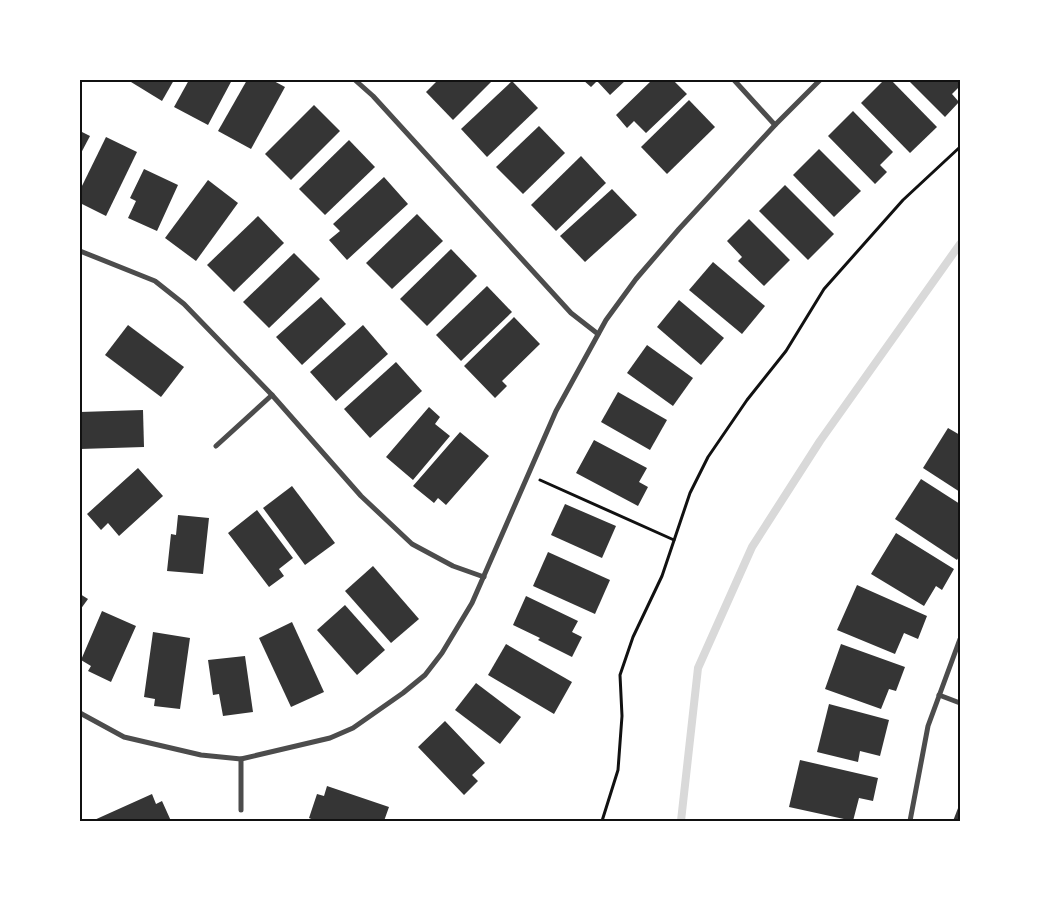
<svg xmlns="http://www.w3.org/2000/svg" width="1040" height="901" viewBox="0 0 1040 901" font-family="Quicksand,sans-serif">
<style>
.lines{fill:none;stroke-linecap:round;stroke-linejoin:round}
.stream{stroke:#d9d9d9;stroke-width:8}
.building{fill:#353535}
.path{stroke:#111;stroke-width:3}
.minor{stroke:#4c4c4c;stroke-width:5}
.neatline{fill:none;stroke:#111;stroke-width:2}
</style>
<rect width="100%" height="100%" fill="#fff"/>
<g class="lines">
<path class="stream" d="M 681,821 L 698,668 L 752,547 L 820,441 L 960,244"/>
</g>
<g class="building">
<path d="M 132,80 L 174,80 L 162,101 L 131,82 Z"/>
<path d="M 189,80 L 232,80 L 208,125 L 174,107 Z"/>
<path d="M 247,80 L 272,80 L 285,87 L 251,149 L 218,131 Z"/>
<path d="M 438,80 L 493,80 L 453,120 L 426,92 Z"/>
<path d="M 583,80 L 626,80 L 610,95 L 597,81 L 591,87 Z"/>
<path d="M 652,80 L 673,80 L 687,94 L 646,133 L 634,121 L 627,128 L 616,115 Z"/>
<path d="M 884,80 L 891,80 L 937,127 L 910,153 L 861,103 Z"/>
<path d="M 908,80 L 960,80 L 960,86 L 952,94 L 959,102 L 945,117 Z"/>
<path d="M 512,81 L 538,108 L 487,157 L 461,129 Z"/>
<path d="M 689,100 L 715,127 L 667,174 L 641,147 Z"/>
<path d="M 314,105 L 340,131 L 291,180 L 265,154 Z"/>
<path d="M 853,111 L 893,152 L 880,165 L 887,172 L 875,184 L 828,136 Z"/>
<path d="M 539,126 L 565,153 L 523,194 L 496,167 Z"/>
<path d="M 80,131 L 90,136 L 80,155 Z"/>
<path d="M 106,137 L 137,152 L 106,216 L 80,203 L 80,190 Z"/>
<path d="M 349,140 L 375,167 L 325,215 L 299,189 Z"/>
<path d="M 819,149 L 861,191 L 834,217 L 793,175 Z"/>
<path d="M 581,156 L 606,183 L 556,231 L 531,205 Z"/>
<path d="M 144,169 L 178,185 L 157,231 L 128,218 L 136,201 L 130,198 Z"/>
<path d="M 384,177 L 408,204 L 347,260 L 329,240 L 340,231 L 333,224 Z"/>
<path d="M 208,180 L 238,203 L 196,261 L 165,238 Z"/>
<path d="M 785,185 L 834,234 L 808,260 L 759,211 Z"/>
<path d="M 612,189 L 637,215 L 585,262 L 560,236 Z"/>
<path d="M 417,214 L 443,241 L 392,289 L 366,263 Z"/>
<path d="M 258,216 L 284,243 L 234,292 L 207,265 Z"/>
<path d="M 749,219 L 790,260 L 764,286 L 738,261 L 742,257 L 727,241 Z"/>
<path d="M 451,249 L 477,276 L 427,326 L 400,299 Z"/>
<path d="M 294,253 L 320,279 L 269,328 L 243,302 Z"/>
<path d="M 713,262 L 765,306 L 742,334 L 689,290 Z"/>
<path d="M 487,286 L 512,312 L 461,361 L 436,335 Z"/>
<path d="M 321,297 L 346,324 L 302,365 L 276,337 Z"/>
<path d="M 679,300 L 724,338 L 701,365 L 657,327 Z"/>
<path d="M 514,317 L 540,344 L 502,381 L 507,386 L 495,398 L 464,366 Z"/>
<path d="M 128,325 L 184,367 L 161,397 L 105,355 Z"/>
<path d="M 363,325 L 388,354 L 336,401 L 310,372 Z"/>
<path d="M 647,345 L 693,378 L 673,406 L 627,373 Z"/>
<path d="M 396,362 L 422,391 L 370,438 L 344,409 Z"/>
<path d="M 618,392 L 667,420 L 650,450 L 601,422 Z"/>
<path d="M 429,407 L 440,417 L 435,424 L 450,436 L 413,480 L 386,457 Z"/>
<path d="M 143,410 L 144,447 L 80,449 L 80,412 Z"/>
<path d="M 948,428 L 960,435 L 960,492 L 923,468 Z"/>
<path d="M 460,432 L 489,456 L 446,505 L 438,498 L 434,503 L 413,486 Z"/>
<path d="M 594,440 L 647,468 L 639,482 L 648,487 L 638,506 L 576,473 Z"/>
<path d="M 138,468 L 163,496 L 119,536 L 108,523 L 101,530 L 87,514 Z"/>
<path d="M 921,479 L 960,504 L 960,555 L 957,560 L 895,519 Z"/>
<path d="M 292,486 L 335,543 L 305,565 L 263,508 Z"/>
<path d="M 565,504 L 616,526 L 602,558 L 551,535 Z"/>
<path d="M 257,510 L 293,558 L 279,569 L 284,576 L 269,587 L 228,533 Z"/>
<path d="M 178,515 L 209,518 L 203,574 L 167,571 L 171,534 L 176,535 Z"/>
<path d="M 896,533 L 954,569 L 942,590 L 936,586 L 924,606 L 871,574 Z"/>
<path d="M 548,552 L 610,580 L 595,614 L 533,586 Z"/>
<path d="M 373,566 L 419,619 L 391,643 L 345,591 Z"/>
<path d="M 857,585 L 927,616 L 918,639 L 904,633 L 895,654 L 837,630 Z"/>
<path d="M 80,594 L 88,599 L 80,610 Z"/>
<path d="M 526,596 L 578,621 L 572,632 L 582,637 L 572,657 L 538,640 L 540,638 L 513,625 Z"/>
<path d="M 345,605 L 385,650 L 357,675 L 317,630 Z"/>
<path d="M 102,611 L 136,626 L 111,682 L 88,671 L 91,666 L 81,660 Z"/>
<path d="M 292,622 L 324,692 L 291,707 L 259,638 Z"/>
<path d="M 153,632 L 190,638 L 180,709 L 154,706 L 155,699 L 144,697 Z"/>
<path d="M 506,644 L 572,682 L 554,714 L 488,675 Z"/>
<path d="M 841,644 L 905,667 L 896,691 L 889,689 L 881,709 L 825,689 Z"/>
<path d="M 245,656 L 253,712 L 223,716 L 219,694 L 213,695 L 208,660 Z"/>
<path d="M 476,683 L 521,717 L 500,744 L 455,710 Z"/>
<path d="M 829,704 L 889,720 L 880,756 L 860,751 L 858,762 L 817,752 Z"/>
<path d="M 445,721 L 485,763 L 472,775 L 478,781 L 464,795 L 418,747 Z"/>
<path d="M 800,760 L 878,778 L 873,801 L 859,798 L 853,821 L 789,807 Z"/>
<path d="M 327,786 L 389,807 L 384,821 L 316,821 L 309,818 L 317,794 L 324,796 Z"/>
<path d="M 152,794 L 156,804 L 162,801 L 171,821 L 92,821 Z"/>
<path d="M 960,803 L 960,821 L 953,821 Z"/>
</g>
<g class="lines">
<g class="path">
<path d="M 540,480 L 674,540"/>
<path d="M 602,821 L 618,770 L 622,716 L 620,675 L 633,637 L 662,576 L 690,493 L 708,457 L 747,400 L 786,351 L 824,289 L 903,200 L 960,147"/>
</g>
<g class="minor">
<path d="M 355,80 L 373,96 L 571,313 L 598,334"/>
<path d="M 734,80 L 775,125"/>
<path d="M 80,251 L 155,281 L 184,304 L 272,395 L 361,496 L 412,544 L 453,566 L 484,577"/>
<path d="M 216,446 L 272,395"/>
<path d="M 939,695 L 960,703"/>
<path d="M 80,713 L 124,737 L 201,755 L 241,759 L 330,738 L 353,728 L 403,693 L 425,675 L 442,653 L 472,603 L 556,411 L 606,320 L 636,279 L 679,229 L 775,125 L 820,80"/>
<path d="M 241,810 L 241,759"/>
<path d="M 910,821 L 928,726 L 960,639"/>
</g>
</g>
<rect width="1040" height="901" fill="none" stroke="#ffffff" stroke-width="162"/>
<rect x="81" y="81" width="878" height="739" class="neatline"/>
</svg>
